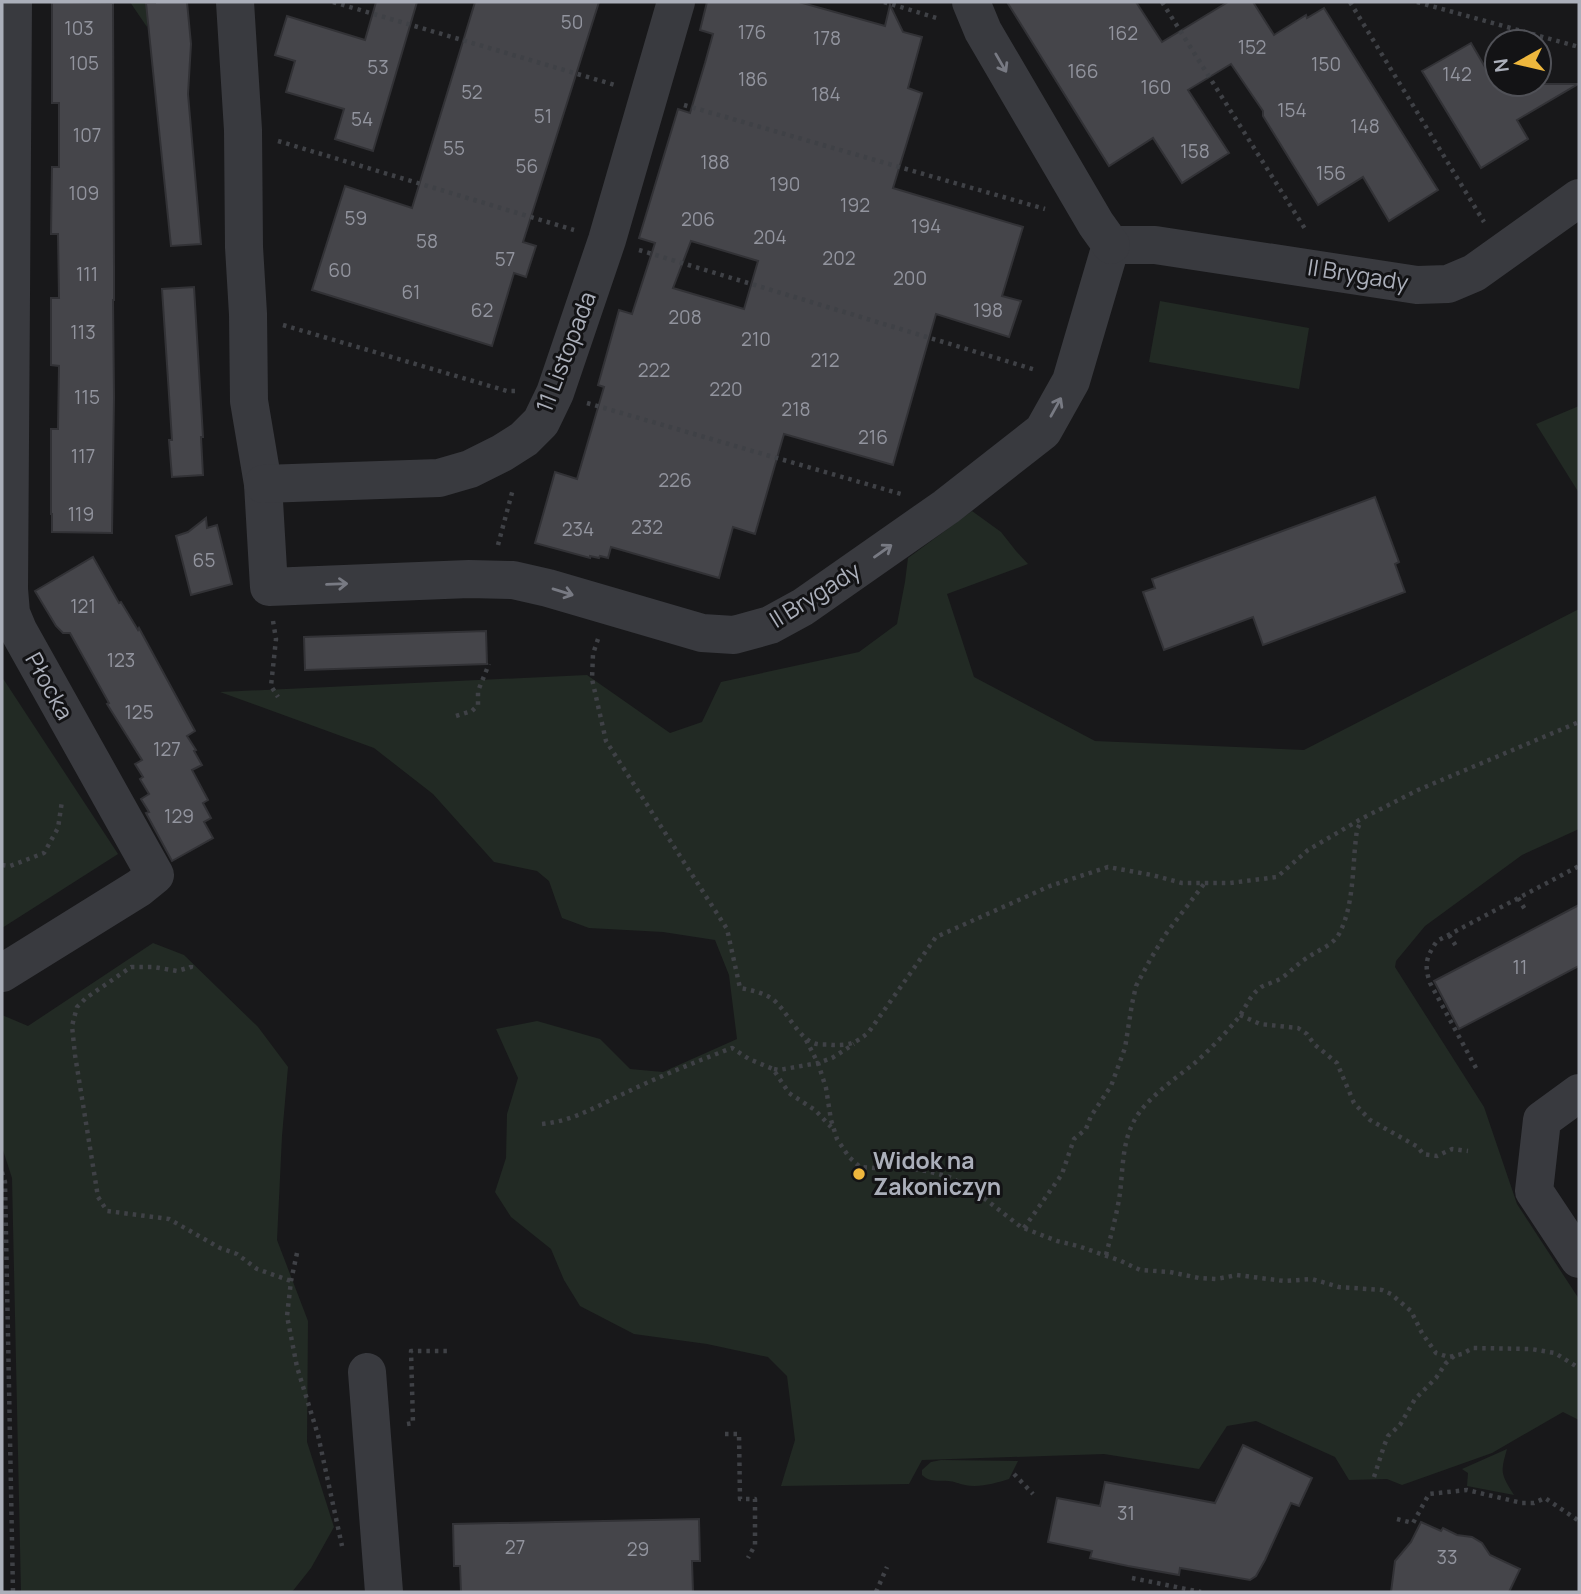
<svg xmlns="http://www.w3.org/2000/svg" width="1581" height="1594" viewBox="0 0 1581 1594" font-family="Manrope,sans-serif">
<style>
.green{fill:#222a24}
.building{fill:#45454a;stroke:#323236;stroke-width:2;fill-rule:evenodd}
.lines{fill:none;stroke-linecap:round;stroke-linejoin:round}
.path{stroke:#3f4146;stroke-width:4.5;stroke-dasharray:3.5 5;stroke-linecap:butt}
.minor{stroke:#393a3f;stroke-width:38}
.oneway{stroke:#787a83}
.poi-dot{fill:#eeb73d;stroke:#131315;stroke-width:2.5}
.labels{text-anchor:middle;stroke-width:6;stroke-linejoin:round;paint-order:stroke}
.number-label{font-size:19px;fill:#92949e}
.street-label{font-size:23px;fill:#abafba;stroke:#131315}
.poi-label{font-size:23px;font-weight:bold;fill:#abafba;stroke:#131315;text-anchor:start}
</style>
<rect width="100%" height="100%" fill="#18181a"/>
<g class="green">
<path d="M 130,2 L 147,2 L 147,27 Z"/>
<path d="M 1160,301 L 1309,328 L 1299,389 L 1149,362 Z"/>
<path d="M 1579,406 L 1579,493 L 1536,424 Z"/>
<path d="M 972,511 L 1001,532 L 1016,551 L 1028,564 L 947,594 L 974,677 L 1095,741 L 1304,750 L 1579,609 L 1579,829 L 1522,855 L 1425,926 L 1396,961 L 1395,967 L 1484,1107 L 1517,1204 L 1579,1299 L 1579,1420 L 1563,1412 L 1492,1453 L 1402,1485 L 1387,1479 L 1349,1480 L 1335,1457 L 1256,1421 L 1227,1426 L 1199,1469 L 1104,1454 L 922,1460 L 909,1484 L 781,1486 L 795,1440 L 787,1376 L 768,1357 L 707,1344 L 634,1334 L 580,1306 L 564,1280 L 551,1249 L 511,1217 L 495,1192 L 506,1158 L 507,1114 L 518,1078 L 496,1029 L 537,1021 L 600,1039 L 630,1069 L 663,1072 L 737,1039 L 729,975 L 715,940 L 663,932 L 589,928 L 562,918 L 549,881 L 537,871 L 494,862 L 433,794 L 374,748 L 220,692 L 587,675 L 670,733 L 702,722 L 721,682 L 859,652 L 897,624 L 905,582 L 908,558 Z"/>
<path d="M 2,677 L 118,854 L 2,928 Z"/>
<path d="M 153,943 L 184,955 L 258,1027 L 288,1067 L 282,1136 L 277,1240 L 308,1321 L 307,1442 L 334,1527 L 311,1568 L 292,1592 L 21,1592 L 12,1178 L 2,1147 L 2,1015 L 28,1026 Z"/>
<path d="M 1507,1449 C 1500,1473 1501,1474 1514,1495 L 1467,1486 L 1468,1473 L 1462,1469 Z"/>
<path d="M 941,1460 L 1018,1461 L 1009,1479 C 996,1483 979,1488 965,1485 C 959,1484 954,1481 948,1481 C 938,1480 931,1483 922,1475 L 922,1470 L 931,1462 Z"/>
</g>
<g class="building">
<path d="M 52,2 L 113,3 L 114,266 L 114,300 L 113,300 L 114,397 L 112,533 L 52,532 L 52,514 L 51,514 L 51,429 L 58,429 L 59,366 L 51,365 L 51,298 L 59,298 L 58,234 L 51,234 L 52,167 L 59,167 L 59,103 L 52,103 Z"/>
<path d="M 155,2 L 187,2 L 191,44 L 188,94 L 201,244 L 171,246 L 146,3 L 155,3 Z"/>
<path d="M 376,2 L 417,2 L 373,151 L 335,139 L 344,109 L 286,92 L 295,61 L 275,55 L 287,16 L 365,40 Z"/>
<path d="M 475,2 L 599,2 L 523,242 L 536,246 L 526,277 L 514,273 L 492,346 L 312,290 L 345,186 L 412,208 Z"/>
<path d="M 707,2 L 799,2 L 885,26 L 890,5 L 903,32 L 922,37 L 908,88 L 922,93 L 893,188 L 1023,227 L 1002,296 L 1021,301 L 1009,337 L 936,314 L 893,465 L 784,434 L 755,534 L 733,527 L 719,578 L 611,547 L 608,558 L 600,556 L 599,558 L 590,556 L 590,558 L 535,543 L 555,472 L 577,479 L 604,387 L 598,385 L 619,310 L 632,314 L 655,243 L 639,238 L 678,109 L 690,113 L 705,63 L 713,34 L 700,30 ZM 691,241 L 758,261 L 744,309 L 673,288 Z"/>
<path d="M 1007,2 L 1136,2 L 1162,42 L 1228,2 L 1253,2 L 1274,35 L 1306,15 L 1307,18 L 1324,8 L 1438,190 L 1389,221 L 1363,177 L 1318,205 L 1263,116 L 1263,111 L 1231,64 L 1188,90 L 1229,153 L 1182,183 L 1153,138 L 1109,166 Z"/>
<path d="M 1471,43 L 1495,84 L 1578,84 L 1517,120 L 1528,139 L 1481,168 L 1422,71 Z"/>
<path d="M 194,287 L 203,437 L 201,437 L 203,475 L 172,477 L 169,440 L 172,440 L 162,289 Z"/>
<path d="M 1375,497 L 1399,562 L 1395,564 L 1405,592 L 1263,645 L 1253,617 L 1164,650 L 1143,592 L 1155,588 L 1152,579 Z"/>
<path d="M 206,518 L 207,528 L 217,525 L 232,584 L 191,595 L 176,536 L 188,532 Z"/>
<path d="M 93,557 L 119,603 L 121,602 L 138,630 L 139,628 L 195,731 L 187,736 L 196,750 L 194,751 L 202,765 L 192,770 L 208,800 L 203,803 L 211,818 L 204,822 L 213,838 L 172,861 L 146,813 L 149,812 L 141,799 L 149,794 L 140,779 L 143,777 L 135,764 L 142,760 L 107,704 L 109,703 L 70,633 L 63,633 L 56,626 L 35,591 Z"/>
<path d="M 486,631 L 487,664 L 305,670 L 304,637 Z"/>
<path d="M 1579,905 L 1579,966 L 1459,1029 L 1434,981 Z"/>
<path d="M 1243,1445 L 1312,1478 L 1299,1506 L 1291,1503 L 1265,1560 L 1256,1576 L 1250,1580 L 1180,1568 L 1179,1575 L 1128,1566 L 1090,1558 L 1092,1551 L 1048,1542 L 1057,1498 L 1100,1506 L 1105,1482 L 1215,1503 Z"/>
<path d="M 699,1519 L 700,1561 L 692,1561 L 693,1592 L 461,1592 L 460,1566 L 454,1566 L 453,1524 Z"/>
<path d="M 1421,1522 L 1441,1531 L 1443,1528 L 1457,1535 L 1472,1537 L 1482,1543 L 1490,1555 L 1520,1569 L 1509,1592 L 1391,1592 L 1395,1561 L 1411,1542 Z"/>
</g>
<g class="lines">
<g class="path">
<path d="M 333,2 L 615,85"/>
<path d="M 884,2 L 940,19"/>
<path d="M 1162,2 L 1307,232"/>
<path d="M 1350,2 L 1484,222"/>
<path d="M 1417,2 L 1579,47"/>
<path d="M 684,105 L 1045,209"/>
<path d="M 278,141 L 574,230"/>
<path d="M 639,250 L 1036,370"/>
<path d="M 283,325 L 507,391 L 517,391"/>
<path d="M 587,403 L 901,494"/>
<path d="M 498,545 L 513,489"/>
<path d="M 273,621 L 276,639 L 271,686 L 278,697"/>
<path d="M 598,639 L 593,654 L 592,679 L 606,741 L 727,929 L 740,988 C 751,990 761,992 771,998 C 787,1009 798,1040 817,1044 C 822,1045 828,1044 833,1045 C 851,1045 854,1044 868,1033 L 936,937 L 1050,886 L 1108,867 L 1152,875 L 1182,883 L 1230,883 L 1277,877 L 1308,850 L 1361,819 L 1418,790 L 1579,722"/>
<path d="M 456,716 L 472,711 L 478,705 L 478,691 L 489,664"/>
<path d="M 2,865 L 10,866 L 44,853 L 58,828 L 62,801"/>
<path d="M 1518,898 L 1526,911"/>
<path d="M 1449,935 L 1456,946"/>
<path d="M 191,965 L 191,967 L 177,971 L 154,967 L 131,967 L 86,998 L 77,1007 L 72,1026 L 75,1055 L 98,1197 L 107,1211 L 169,1219 L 220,1248 L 237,1254 L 257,1269 L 291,1281"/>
<path d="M 1240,1015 L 1260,1024 L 1298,1028 L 1307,1034 L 1314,1044 L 1337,1063 L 1354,1103 L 1370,1120 L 1418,1147 L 1423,1154 L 1437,1156 L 1452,1149 L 1468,1151"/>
<path d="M 806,1040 L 818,1063 L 826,1088 L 831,1120 L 837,1139 L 849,1157 L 860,1167 L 874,1168 L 895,1167 L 927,1171 L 949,1177 L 971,1188 L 1021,1227 L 1057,1241 L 1078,1246 L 1121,1261 L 1140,1270 L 1170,1272 L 1199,1278 L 1216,1279 L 1237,1275 L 1284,1281 L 1312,1279 L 1339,1287 L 1382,1290 L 1391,1294 L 1411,1311 L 1422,1333 L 1436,1353 L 1449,1357 L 1462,1354 L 1473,1348 L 1531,1349 L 1555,1353 L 1579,1368"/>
<path d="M 1476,1068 L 1430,983 C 1424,965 1426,957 1437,941 L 1579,866"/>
<path d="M 774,1069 L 779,1070 L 818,1063 L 832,1058 L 854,1044"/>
<path d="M 542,1124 C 573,1121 595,1107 623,1094 C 658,1077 695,1062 732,1048 L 749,1059 L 773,1069 L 789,1093 L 815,1110 L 831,1127"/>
<path d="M 2,1172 L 5,1182 L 13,1592"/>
<path d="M 1024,1228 L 1062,1174 L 1074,1139 L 1086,1129 L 1091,1116 L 1111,1086 L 1125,1048 L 1132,1004 L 1136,986 L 1150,960 L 1165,935 L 1204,884"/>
<path d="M 297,1253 L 291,1281 L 287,1316 L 297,1367 L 318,1435 L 342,1546"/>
<path d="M 1106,1255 C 1111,1235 1117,1214 1120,1193 C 1123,1169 1122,1143 1134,1121 C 1144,1101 1173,1080 1191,1066 C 1207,1053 1226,1033 1239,1017 C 1246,1007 1250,995 1261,987 C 1267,984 1274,982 1280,979 C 1291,972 1299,962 1310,956 C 1320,949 1333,945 1339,934 C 1355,904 1352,863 1357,830 L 1361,821"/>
<path d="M 407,1424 L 413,1423 L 411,1351 L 447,1351"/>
<path d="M 725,1434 L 739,1434 L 740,1499 L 755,1499 L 755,1545 L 748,1558"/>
<path d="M 1014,1474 L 1033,1494"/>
<path d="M 1374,1477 L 1384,1446 L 1388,1436 L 1400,1425 L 1415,1399 L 1436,1378 L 1446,1363 L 1454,1356"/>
<path d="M 1397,1519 L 1413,1523 L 1429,1494 L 1467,1490 L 1522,1503 L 1534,1503 L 1545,1498 L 1579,1521"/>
<path d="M 1132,1578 L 1201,1592"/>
<path d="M 876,1592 L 887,1567"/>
</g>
<g class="minor">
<path d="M 235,2 L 243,130 L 244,247 L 248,314 L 249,401 L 263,484 L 269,587 L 469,579 L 513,580 L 548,588 L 702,633 L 734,635 L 770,625 L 803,607 L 946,507 L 1043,431 L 1071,381 L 1111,245 L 1155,245 L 1417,285 L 1448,284 L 1474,273 L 1579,198"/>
<path d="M 971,2 L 983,31 L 1096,224 L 1111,245"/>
<path d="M 263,484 L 439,478 L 470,469 L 502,453 L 524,439 L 541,422 L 555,393 L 607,240 L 676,2"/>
<path d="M 2,973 L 139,888 L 155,875 L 18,630 L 11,613 L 9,589 L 13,2"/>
<path d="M 1579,1093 L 1542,1120 L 1534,1191 L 1579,1259"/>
<path d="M 367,1372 L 384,1592"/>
</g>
</g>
<defs><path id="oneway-shaft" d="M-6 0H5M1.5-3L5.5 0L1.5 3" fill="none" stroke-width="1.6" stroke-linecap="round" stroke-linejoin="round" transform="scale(1.75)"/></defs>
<g class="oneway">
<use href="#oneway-shaft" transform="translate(1001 63) rotate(60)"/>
<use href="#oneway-shaft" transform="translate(1056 407) rotate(-61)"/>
<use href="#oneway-shaft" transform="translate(883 551) rotate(-35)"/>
<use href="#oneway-shaft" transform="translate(337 584) rotate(-2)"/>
<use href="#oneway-shaft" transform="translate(563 592) rotate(17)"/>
</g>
<circle class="poi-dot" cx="859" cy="1174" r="7"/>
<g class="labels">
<g class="number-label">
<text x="572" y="29">50</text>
<text x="79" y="35">103</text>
<text x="752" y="39">176</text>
<text x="1123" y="40">162</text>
<text x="827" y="45">178</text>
<text x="1252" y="54">152</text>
<text x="84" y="70">105</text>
<text x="1326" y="71">150</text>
<text x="378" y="74">53</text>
<text x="1083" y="78">166</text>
<text x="1457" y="81">142</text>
<text x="753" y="86">186</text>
<text x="1156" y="94">160</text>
<text x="472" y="99">52</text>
<text x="826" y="101">184</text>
<text x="1292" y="117">154</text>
<text x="543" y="123">51</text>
<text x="362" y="126">54</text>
<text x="1365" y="133">148</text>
<text x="87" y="142">107</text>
<text x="454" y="155">55</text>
<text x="1195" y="158">158</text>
<text x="715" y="169">188</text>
<text x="527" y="173">56</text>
<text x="1331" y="180">156</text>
<text x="785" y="191">190</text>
<text x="84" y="200">109</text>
<text x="855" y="212">192</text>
<text x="356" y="225">59</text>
<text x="698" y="226">206</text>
<text x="926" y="233">194</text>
<text x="770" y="244">204</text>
<text x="427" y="248">58</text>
<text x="839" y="265">202</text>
<text x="505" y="266">57</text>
<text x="340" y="277">60</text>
<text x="87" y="281">111</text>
<text x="910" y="285">200</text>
<text x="411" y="299">61</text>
<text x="482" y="317">62</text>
<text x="988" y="317">198</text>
<text x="685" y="324">208</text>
<text x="83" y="339">113</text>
<text x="756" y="346">210</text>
<text x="825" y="367">212</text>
<text x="654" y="377">222</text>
<text x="726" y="396">220</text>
<text x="87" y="404">115</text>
<text x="796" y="416">218</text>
<text x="873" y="444">216</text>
<text x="83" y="463">117</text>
<text x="675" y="487">226</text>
<text x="81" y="521">119</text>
<text x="647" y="534">232</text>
<text x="578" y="536">234</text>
<text x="204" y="567">65</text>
<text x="83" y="613">121</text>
<text x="121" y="667">123</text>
<text x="139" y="719">125</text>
<text x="167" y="756">127</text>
<text x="179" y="823">129</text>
<text x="1520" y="974">11</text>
<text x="1126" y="1520">31</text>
<text x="515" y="1554">27</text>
<text x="638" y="1556">29</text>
<text x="1447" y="1564">33</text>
</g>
<g class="street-label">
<text transform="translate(1358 275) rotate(9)" y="8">II Brygady</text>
<text transform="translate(566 352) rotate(-69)" y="8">11 Listopada</text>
<text transform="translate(815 595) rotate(-32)" y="8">II Brygady</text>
<text transform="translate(49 686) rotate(61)" y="8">Płocka</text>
</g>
<g class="poi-label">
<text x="873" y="1169">Widok na<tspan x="873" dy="26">Zakoniczyn</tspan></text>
</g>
</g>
<rect width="1581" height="1594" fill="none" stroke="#abafba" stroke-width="7"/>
<g transform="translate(1518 63) rotate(262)"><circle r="33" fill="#131315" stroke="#505157" stroke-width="2"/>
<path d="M0-5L12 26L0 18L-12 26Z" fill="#eeb73d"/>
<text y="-10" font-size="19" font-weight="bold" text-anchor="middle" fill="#abafba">N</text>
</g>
</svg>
